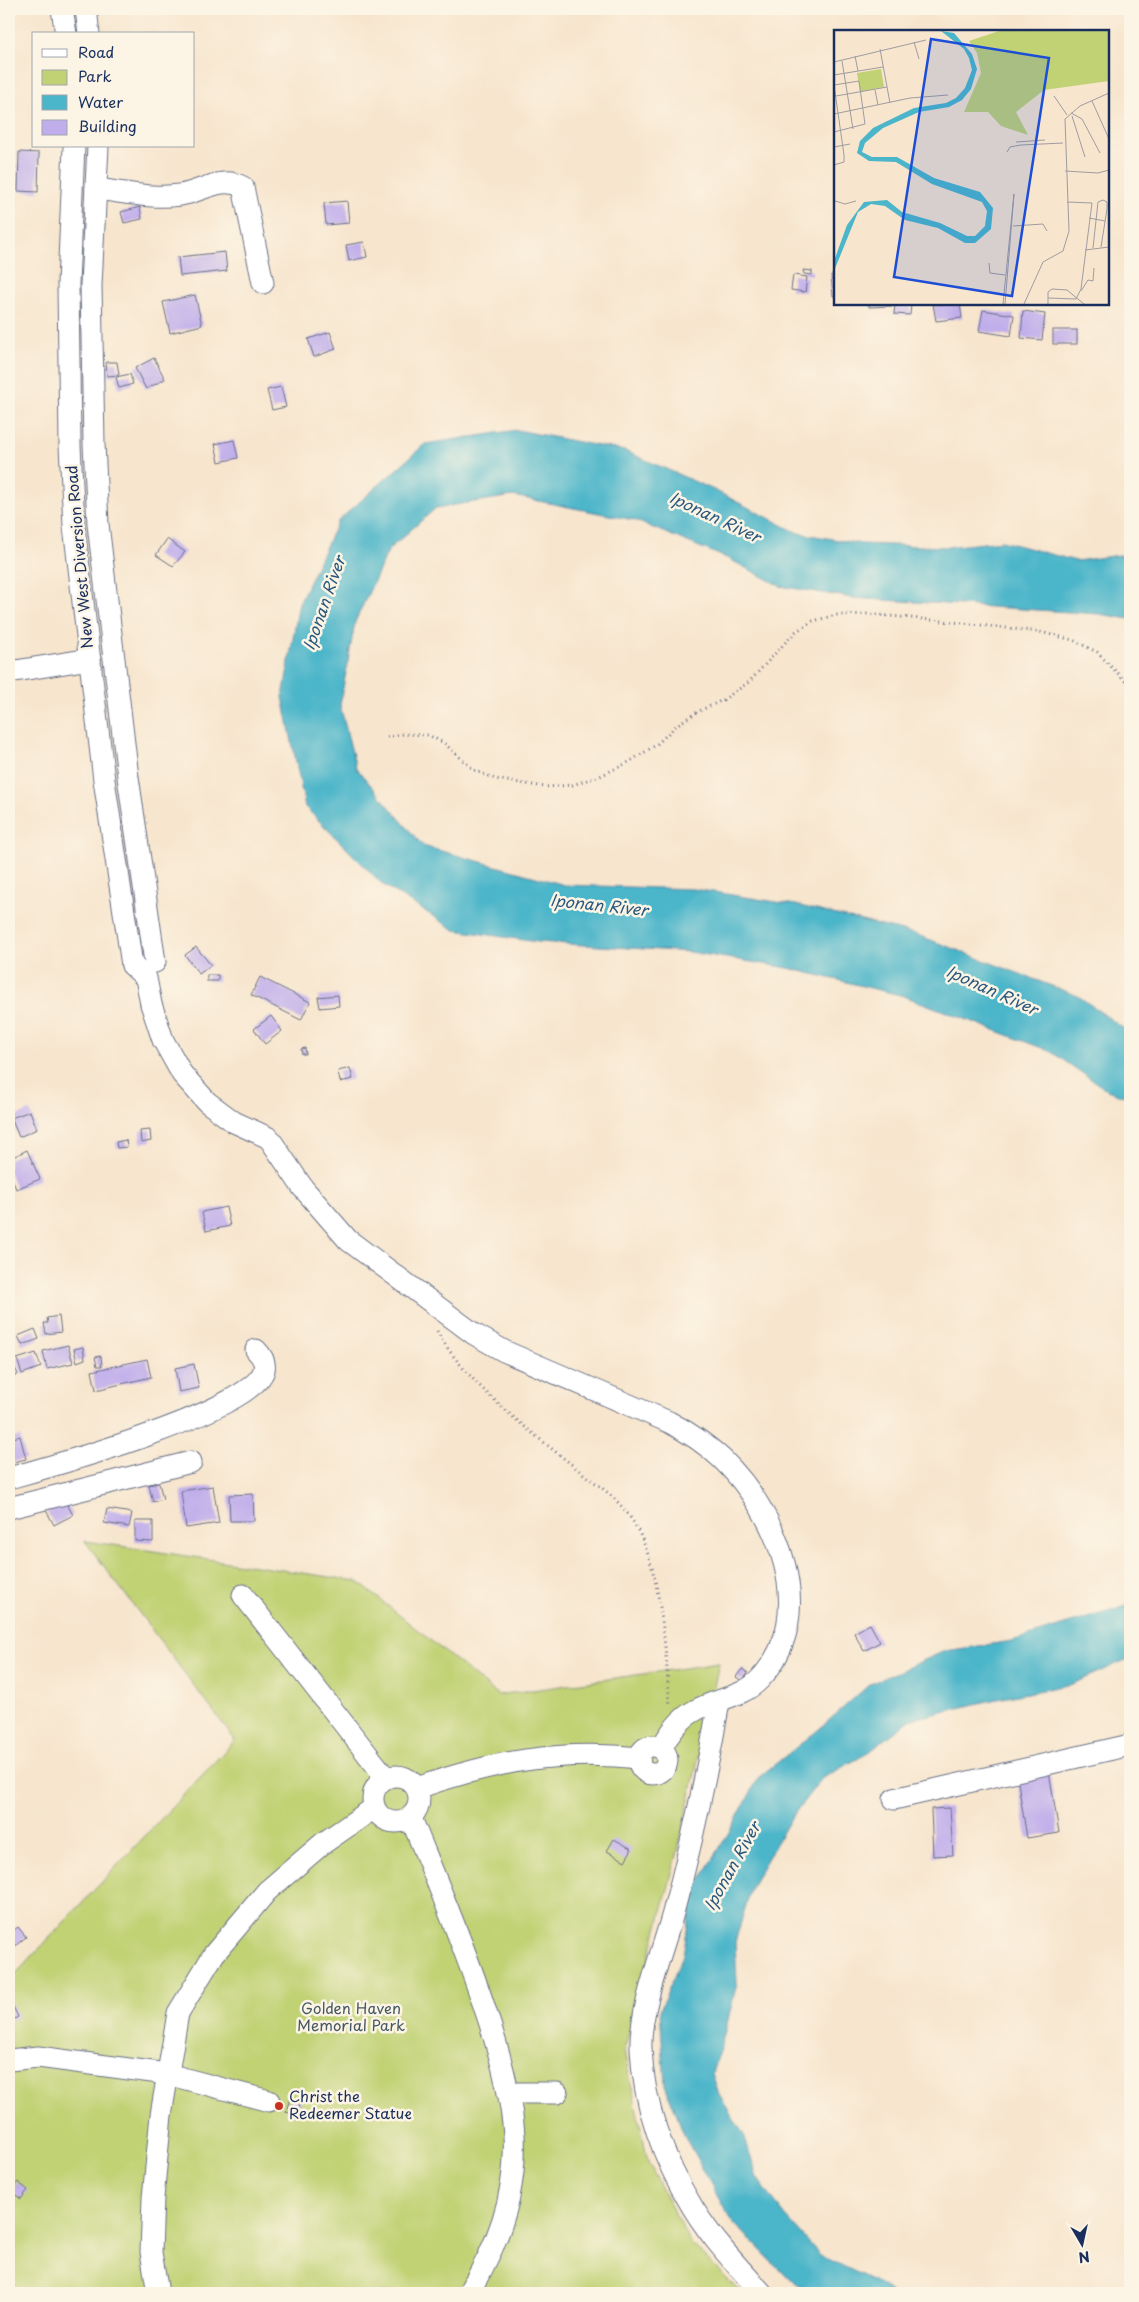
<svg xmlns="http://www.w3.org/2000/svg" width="1139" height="2302" viewBox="0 0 1139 2302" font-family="'Playpen Sans',sans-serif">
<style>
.green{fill:#c1d275;stroke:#6e806a}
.water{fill:#4bb5c9;stroke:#337294}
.building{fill:#c0adeb}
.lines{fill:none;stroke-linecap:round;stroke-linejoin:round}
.minor-casing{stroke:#686f85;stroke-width:23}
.path{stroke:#686f85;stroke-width:3;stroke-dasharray:1 4;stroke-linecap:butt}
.minor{stroke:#fff;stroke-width:21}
.poi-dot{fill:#c8321e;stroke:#fcf5e5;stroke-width:2}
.labels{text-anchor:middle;stroke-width:5;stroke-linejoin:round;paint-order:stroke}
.street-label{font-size:15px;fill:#1b2f5e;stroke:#fcf5e5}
.park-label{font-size:15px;fill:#445864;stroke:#fcf5e5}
.poi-label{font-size:15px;fill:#1b2f5e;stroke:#fcf5e5;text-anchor:start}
.water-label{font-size:16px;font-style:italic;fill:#29577e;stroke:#fcf5e5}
.inset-road{fill:none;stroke:#9f9ca1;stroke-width:1}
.view{fill:#1d4ed8;fill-opacity:0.15;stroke:#1d4ed8;stroke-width:2.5}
.inset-edge{fill:none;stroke:#1b2f5e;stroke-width:2.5}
</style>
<rect width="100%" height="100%" fill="#fcf5e5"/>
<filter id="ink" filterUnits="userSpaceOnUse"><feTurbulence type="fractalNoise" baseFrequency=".02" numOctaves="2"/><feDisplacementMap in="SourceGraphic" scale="10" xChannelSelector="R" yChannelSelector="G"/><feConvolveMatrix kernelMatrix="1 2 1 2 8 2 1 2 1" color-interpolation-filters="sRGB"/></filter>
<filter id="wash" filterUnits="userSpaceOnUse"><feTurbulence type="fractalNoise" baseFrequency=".0096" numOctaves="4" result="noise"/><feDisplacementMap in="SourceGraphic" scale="20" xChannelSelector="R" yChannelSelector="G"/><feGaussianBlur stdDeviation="1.12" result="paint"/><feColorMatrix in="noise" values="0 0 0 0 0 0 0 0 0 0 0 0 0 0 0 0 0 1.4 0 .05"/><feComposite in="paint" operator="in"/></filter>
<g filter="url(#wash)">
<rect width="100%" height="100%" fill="#f7e5cd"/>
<path class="green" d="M 85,1541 L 357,1581 L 498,1695 L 719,1663 L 677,1855 L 624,2051 L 648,2162 L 689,2241 L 741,2293 L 9,2293 L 9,1981 L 235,1740 Z"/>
<g class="water">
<path d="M 517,430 L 625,451 L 714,490 L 798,533 L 862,544 L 947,547 L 1002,541 L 1076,561 L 1119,555 L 1130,559 L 1130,619 L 1099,614 L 853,598 L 780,586 L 729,559 L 634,520 L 513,496 L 436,508 L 389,549 L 355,622 L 340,705 L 356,768 L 423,846 L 565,885 L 694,889 L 796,905 L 915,934 L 1078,996 L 1130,1033 L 1130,1098 L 1107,1090 L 1050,1051 L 904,996 L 788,968 L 690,952 L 538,942 L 455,930 L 383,885 L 305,807 L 283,697 L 299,603 L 338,521 L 425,444 Z"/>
<path d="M 1130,1605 L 1130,1658 L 1072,1684 L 988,1701 L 910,1720 L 868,1753 L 821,1779 L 791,1818 L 752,1885 L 735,1942 L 737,1983 L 725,2032 L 712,2073 L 719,2095 L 744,2135 L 757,2178 L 785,2216 L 820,2255 L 876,2282 L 891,2293 L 809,2293 L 788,2278 L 730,2219 L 686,2139 L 665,2085 L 660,2010 L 683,1955 L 693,1893 L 732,1827 L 759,1777 L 818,1730 L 870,1684 L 945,1651 L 1012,1641 Z"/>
</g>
<g id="blocks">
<g class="building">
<path d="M 9,135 L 11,135 L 15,169 L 9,170 Z"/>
<path d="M 19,152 L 39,153 L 38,192 L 18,191 Z"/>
<path d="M 347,201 L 349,223 L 326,225 L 324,203 Z"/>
<path d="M 140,207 L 142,219 L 124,223 L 121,212 Z"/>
<path d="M 364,242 L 367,257 L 349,261 L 346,245 Z"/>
<path d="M 225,252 L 227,271 L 180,276 L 178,257 Z"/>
<path d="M 803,270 L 812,271 L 812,275 L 804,274 Z"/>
<path d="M 793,275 L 807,277 L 805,292 L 791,290 Z"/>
<path d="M 831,275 L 835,275 L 835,296 L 833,296 Z"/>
<path d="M 195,295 L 202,325 L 170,333 L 163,302 Z"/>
<path d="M 869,304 L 892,304 L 892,306 L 869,307 Z"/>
<path d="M 895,304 L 911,304 L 910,315 L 894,314 Z"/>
<path d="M 933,304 L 960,304 L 962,318 L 936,321 Z"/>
<path d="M 983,310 L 1014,315 L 1011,336 L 979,331 Z"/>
<path d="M 1023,311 L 1045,314 L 1042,340 L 1021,338 Z"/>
<rect x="1053" y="330" width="24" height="14"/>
<path d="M 330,332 L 336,349 L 314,357 L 308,339 Z"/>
<path d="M 154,358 L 165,379 L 146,389 L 135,368 Z"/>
<path d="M 106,362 L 117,362 L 119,375 L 107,376 Z"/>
<path d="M 130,374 L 133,384 L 119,388 L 116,377 Z"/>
<path d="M 281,387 L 286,407 L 272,410 L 267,390 Z"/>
<path d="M 234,440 L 238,458 L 219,462 L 215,444 Z"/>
<path d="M 167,539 L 185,552 L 173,566 L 156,555 Z"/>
<path d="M 196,947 L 211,965 L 199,974 L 185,955 Z"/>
<rect x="207" y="975" width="11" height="6"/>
<path d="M 260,977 L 310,1002 L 301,1020 L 251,995 Z"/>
<path d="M 338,995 L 339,1006 L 320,1008 L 318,997 Z"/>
<path d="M 271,1016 L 282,1031 L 265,1044 L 254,1029 Z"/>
<path d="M 305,1048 L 306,1054 L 302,1054 L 301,1049 Z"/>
<path d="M 350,1068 L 353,1079 L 340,1082 L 338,1071 Z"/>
<path d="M 30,1111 L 37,1129 L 19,1137 L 11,1118 Z"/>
<path d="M 150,1130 L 151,1141 L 141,1143 L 140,1131 Z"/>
<path d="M 126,1140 L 127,1147 L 117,1148 L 116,1142 Z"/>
<path d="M 27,1150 L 40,1179 L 16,1189 L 9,1170 L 9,1159 Z"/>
<path d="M 226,1207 L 230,1226 L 206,1231 L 202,1212 Z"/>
<path d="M 59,1316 L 61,1332 L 46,1334 L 44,1323 L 48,1323 L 47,1318 Z"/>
<path d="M 35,1329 L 39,1339 L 22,1345 L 18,1336 Z"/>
<path d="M 68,1345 L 73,1363 L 47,1369 L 43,1351 Z"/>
<path d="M 83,1347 L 85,1359 L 77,1362 L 74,1349 Z"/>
<path d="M 36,1353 L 41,1367 L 22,1374 L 17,1359 Z"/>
<path d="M 101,1356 L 102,1366 L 97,1366 L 95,1357 Z"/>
<path d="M 9,1357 L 18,1374 L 9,1379 Z"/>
<path d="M 147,1359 L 151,1377 L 96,1390 L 92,1371 Z"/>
<path d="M 194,1364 L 199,1388 L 179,1392 L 175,1368 Z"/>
<path d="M 20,1436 L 26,1459 L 9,1463 L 9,1439 Z"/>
<path d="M 159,1483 L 163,1499 L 153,1502 L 149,1485 Z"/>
<path d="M 213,1486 L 219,1523 L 186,1528 L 181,1491 Z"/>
<path d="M 253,1494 L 254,1521 L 230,1521 L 229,1495 Z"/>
<path d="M 64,1499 L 73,1515 L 54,1525 L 46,1510 Z"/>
<path d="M 107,1509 L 132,1513 L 129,1527 L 104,1523 Z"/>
<path d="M 135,1521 L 153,1521 L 153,1542 L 135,1541 Z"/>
<path d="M 870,1624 L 880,1642 L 864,1651 L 854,1633 Z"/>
<path d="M 742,1669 L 748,1673 L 742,1681 L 736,1677 Z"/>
<path d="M 1049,1771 L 1059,1833 L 1027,1838 L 1017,1776 Z"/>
<path d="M 950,1808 L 953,1855 L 933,1856 L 931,1809 Z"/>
<path d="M 614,1839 L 632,1849 L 625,1861 L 607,1851 Z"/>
<path d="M 18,1927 L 26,1937 L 9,1951 L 9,1934 Z"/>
<path d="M 11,2002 L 18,2017 L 9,2022 L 9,2003 Z"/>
<path d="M 290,2098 L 301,2101 L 297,2115 L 286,2112 Z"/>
<path d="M 18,2182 L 28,2190 L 21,2199 L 11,2191 Z"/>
</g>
</g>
</g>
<g filter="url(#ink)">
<use href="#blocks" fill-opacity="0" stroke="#686f85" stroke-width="1"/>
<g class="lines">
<defs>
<g id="minor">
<path d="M 62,9 L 66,34"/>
<path d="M 86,9 L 89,34"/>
<path d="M 74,146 L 68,284 L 70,445 L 74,526 L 104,780 L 132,965"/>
<path d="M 98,146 L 91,285 L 94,444 L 98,524 L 128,777 L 155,962"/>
<path d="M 96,189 C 123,192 153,199 180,195 C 202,192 221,175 243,187 L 263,283"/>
<path d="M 9,672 L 90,659"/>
<path d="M 132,965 L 146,978 L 151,1004 L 163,1040 L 182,1074 L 207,1102 L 234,1122 L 269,1138 L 303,1188 L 348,1240 L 474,1334 L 504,1351 L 669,1422 C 688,1432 706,1444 722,1459 C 777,1512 821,1614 760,1679 C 742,1698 718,1698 696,1710 C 680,1718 670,1733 661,1748"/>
<path d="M 9,1478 C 52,1466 253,1411 264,1370 C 266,1362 261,1355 256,1350"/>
<path d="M 9,1508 L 191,1462"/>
<path d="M 243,1595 L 386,1778"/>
<path d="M 719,1702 C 707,1773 692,1843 673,1913 C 663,1950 639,2011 641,2048 C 643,2104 664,2161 693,2208 C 712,2239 738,2267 762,2293"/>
<circle cx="653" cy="1760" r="14"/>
<circle cx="396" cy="1799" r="23"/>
<path d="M 417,1788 C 492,1762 559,1749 640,1758"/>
<path d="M 894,1799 L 1130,1745"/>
<path d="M 411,1818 C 436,1880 463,1942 484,2006 C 498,2047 511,2091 514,2135 C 517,2192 498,2246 468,2293"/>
<path d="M 9,2060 L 38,2057 L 167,2074 L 269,2101"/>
<path d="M 508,2093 L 557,2093"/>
<path d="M 158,2293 L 151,2252 L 153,2198 L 161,2115 L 178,2013 L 214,1954 L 267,1891 L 322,1844 L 374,1808"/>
</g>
</defs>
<use href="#minor" class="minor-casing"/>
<g class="path">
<path d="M 387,737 L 403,734 L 428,735 L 444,743 L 474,770 L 495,779 L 545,787 L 572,785 L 600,776 L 629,762 L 656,745 L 678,724 L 699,711 L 723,700 L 749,682 L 795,632 L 813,621 L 836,615 L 869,614 L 963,623 L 1040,632 L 1073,640 L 1097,652 L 1130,686"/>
<path d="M 437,1331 C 464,1381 526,1428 571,1464 C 595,1484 613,1492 632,1520 C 662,1566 665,1650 670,1705"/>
</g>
<use href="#minor" class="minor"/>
</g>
</g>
<circle class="poi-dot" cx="279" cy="2106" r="5"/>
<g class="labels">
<g class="street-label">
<text transform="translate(80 557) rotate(-95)" y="5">New West Diversion Road</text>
</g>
<g class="park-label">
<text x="351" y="2014">Golden Haven<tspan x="351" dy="17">Memorial Park</tspan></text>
</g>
<g class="poi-label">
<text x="289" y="2102">Christ the<tspan x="289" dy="17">Redeemer Statue</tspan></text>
</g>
<g class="water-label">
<text transform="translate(715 517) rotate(25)" y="6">Iponan River</text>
<text transform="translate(324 603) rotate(-71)" y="6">Iponan River</text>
<text transform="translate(599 905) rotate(6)" y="6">Iponan River</text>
<text transform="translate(992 990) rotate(24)" y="6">Iponan River</text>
<text transform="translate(732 1866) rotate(-61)" y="6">Iponan River</text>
</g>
</g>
<g transform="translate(834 30)">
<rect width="275" height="275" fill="#f7e5cd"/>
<path d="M 165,1 L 275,1 L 275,51 L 210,60 L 182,82 L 194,105 L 167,96 L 154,82 L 130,82 L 147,43 L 143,23 L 135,11 ZM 47,39 L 50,57 L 26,62 L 23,43 Z" fill="#c1d275"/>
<path d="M 107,1 L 120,3 L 138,24 L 143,39 L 137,59 L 128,70 L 115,77 L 85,82 L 49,98 L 31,113 L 28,122 L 38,127 L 63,127 L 100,148 L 146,162 L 159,178 L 157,199 L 141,213 L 131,213 L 104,198 L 71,190 L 51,176 L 37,174 L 24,182 L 0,241 L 0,231 L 13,195 L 30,172 L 53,170 L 68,182 L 106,193 L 133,206 L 141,206 L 151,196 L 153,181 L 148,172 L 98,154 L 62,132 L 35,131 L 23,123 L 26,111 L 39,98 L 80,78 L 112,73 L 122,68 L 131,58 L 138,40 L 135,28 L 130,19 Z" fill="#4bb5c9"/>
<path class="inset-road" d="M 80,12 L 85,29M 46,19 L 56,73M 21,26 L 24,41M 8,31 L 19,99M 0,32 L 92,10M 0,45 L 49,37M 0,55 L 25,51 L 31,94 L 0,102M 0,55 L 10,125 L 10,132 L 0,135M 41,60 L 44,75M 2,66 L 53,57M 220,66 L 233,85M 258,71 L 275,109M 237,83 L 248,89 L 266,123M 0,84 L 76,68 L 114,65M 238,86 L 251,127M 182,112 L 211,110M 0,117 L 16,114M 173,122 L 176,117 L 187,115 L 229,113M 231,141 L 264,143 L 275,140M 0,147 L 0,174M 1,171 L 11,174 L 22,171M 255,188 L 271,191M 179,196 L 209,194 L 213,201M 259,218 L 264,172 L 269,170 L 273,172 L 273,179 L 267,217M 251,220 L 275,217M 155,233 L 156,243 L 171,245M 247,261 L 254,250 L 259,251 L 260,238M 214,268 L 242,269 L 247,259 L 258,173 L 233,172M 169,274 L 180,164 L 171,274M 190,274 L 209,232 L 229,221 L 235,201 L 231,89 L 246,76 L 275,63M 214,274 L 214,262 L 218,259 L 233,260 L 250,274"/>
<path class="view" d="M 97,9 L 215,28 L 178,266 L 60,247 Z"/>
<rect width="275" height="275" class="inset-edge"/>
</g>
<rect width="1139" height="2302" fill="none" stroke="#fcf5e5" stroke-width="30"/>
<rect x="32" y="32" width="162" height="115" fill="#fcf5e5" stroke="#a2a6af"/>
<rect x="42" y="49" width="25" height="8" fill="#ffffff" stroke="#a2a6af"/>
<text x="78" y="58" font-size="15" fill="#1b2f5e">Road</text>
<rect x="42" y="70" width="25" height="15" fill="#c1d275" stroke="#a2a6af"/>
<text x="78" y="82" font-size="15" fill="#1b2f5e">Park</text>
<rect x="42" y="95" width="25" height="15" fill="#4bb5c9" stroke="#a2a6af"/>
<text x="78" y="108" font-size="15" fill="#1b2f5e">Water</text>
<rect x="42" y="120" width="25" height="15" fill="#c0adeb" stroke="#a2a6af"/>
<text x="78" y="132" font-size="15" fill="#1b2f5e">Building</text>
<g transform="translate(1082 2244) rotate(171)" stroke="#fcf5e5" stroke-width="4" paint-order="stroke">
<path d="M0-4L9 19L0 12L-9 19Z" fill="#1b2f5e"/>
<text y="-8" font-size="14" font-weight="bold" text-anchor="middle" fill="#1b2f5e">N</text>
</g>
</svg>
